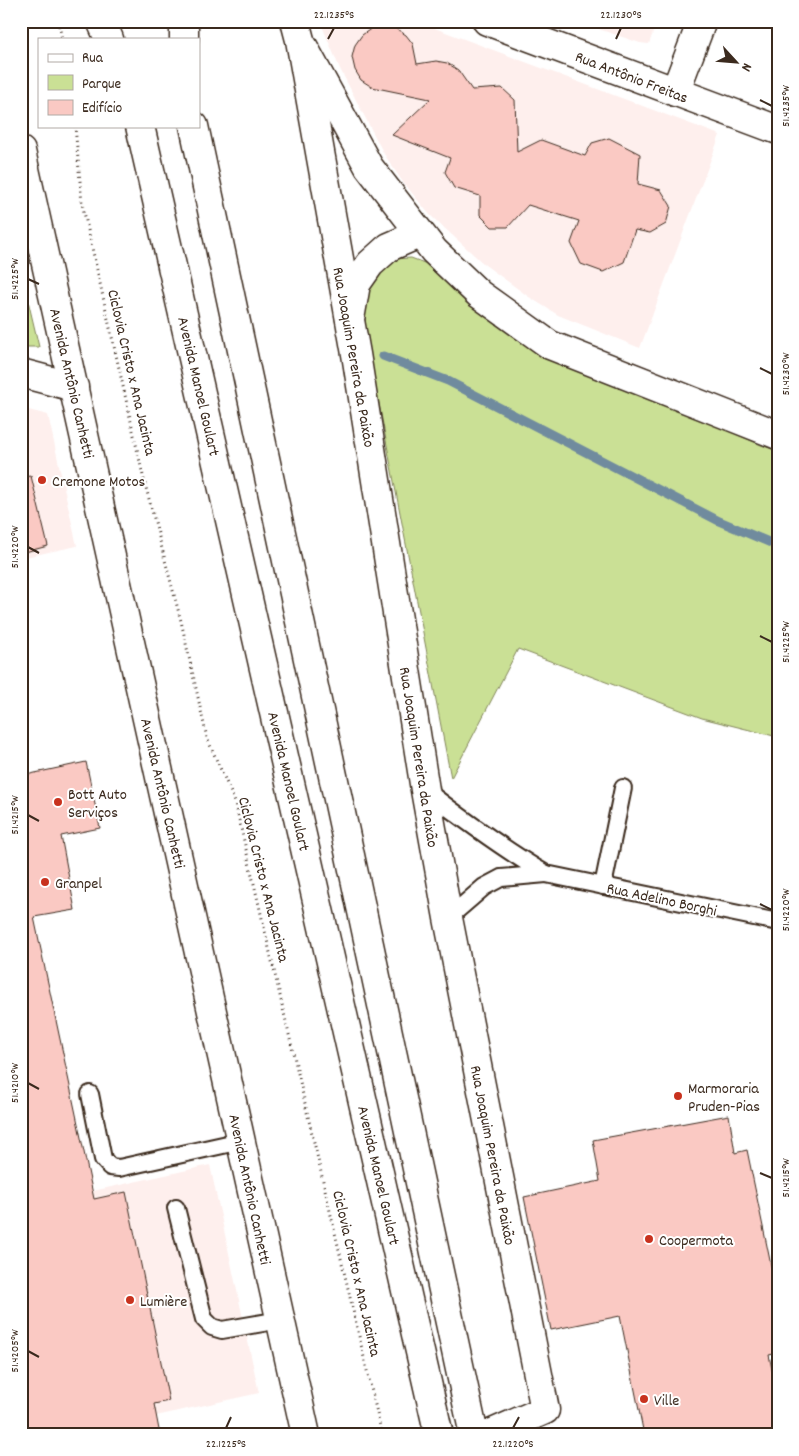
<svg xmlns="http://www.w3.org/2000/svg" width="799" height="1456" viewBox="0 0 799 1456" font-family="Dekko,sans-serif">
<style>
.built{fill:#feefed}
.green{fill:#cae095;stroke:#82855a}
.lines{fill:none;stroke-linecap:round;stroke-linejoin:round}
.stream{stroke:#708b9e;stroke-width:9}
.building{fill:#fac9c3;stroke:#3b2a1e}
.service-casing{stroke:#3b2a1e;stroke-width:20}
.minor-casing{stroke:#3b2a1e;stroke-width:31}
.tertiary-casing{stroke:#3b2a1e;stroke-width:31}
.secondary-casing{stroke:#3b2a1e;stroke-width:31}
.path{stroke:#3b2a1e;stroke-width:3;stroke-dasharray:1 4;stroke-linecap:butt}
.service{stroke:#fff;stroke-width:16}
.minor{stroke:#fff;stroke-width:28}
.tertiary{stroke:#fff;stroke-width:28}
.secondary{stroke:#fff;stroke-width:28}
.ticks{fill:none;stroke:#3b2a1e;stroke-width:2}
.poi-dot{fill:#c8321e;stroke:#fff;stroke-width:2}
.labels{text-anchor:middle;stroke-width:4;stroke-linejoin:round;paint-order:stroke}
.street-label{font-size:16px;fill:#3b2a1e;stroke:#fff}
.poi-label{font-size:16px;fill:#3b2a1e;stroke:#fff;text-anchor:start}
.neatline{fill:none;stroke:#3b2a1e;stroke-width:2}
.ticks-label{font-size:12px;text-anchor:middle;fill:#3b2a1e}
</style>
<rect width="100%" height="100%" fill="#fff"/>
<filter id="ink" filterUnits="userSpaceOnUse"><feTurbulence type="fractalNoise" baseFrequency=".02" numOctaves="2"/><feDisplacementMap in="SourceGraphic" scale="10" xChannelSelector="R" yChannelSelector="G"/><feConvolveMatrix kernelMatrix="1 2 1 2 8 2 1 2 1" color-interpolation-filters="sRGB"/></filter>
<g filter="url(#ink)">
<g class="built">
<path d="M 320,21 L 416,21 L 720,135 L 640,348 L 558,315 L 529,297 L 485,265 L 430,215 L 402,181 L 384,154 L 340,69 Z"/>
<path d="M 575,21 L 657,21 L 649,44 L 640,43 Z"/>
<path d="M 21,408 L 48,415 L 77,546 L 21,558 Z"/>
<path d="M 210,1165 L 259,1393 L 71,1435 L 21,1207 Z"/>
</g>
<g class="green">
<path d="M 411,258 L 427,264 L 474,307 L 552,354 L 761,445 L 778,451 L 778,737 L 702,718 L 518,649 L 451,778 L 361,310 L 373,278 L 393,259 Z"/>
<path d="M 21,271 L 39,347 L 21,347 Z"/>
</g>
<g class="lines">
<path class="stream" d="M 383,356 L 448,381 L 719,521 L 778,546"/>
</g>
<g class="building">
<path d="M 384,26 L 395,28 L 406,35 L 413,44 L 417,64 L 436,61 L 447,63 L 458,70 L 472,90 L 502,88 L 515,100 L 517,152 L 541,140 L 585,156 L 592,143 L 609,138 L 640,154 L 638,184 L 661,190 L 671,206 L 666,224 L 650,233 L 635,230 L 624,262 L 603,272 L 581,264 L 571,243 L 579,221 L 528,205 L 508,227 L 492,227 L 480,215 L 480,196 L 454,188 L 445,172 L 450,158 L 392,135 L 430,99 L 372,87 L 361,80 L 355,70 L 352,57 L 355,45 L 362,35 L 372,28 Z"/>
<path d="M 31,476 L 48,546 L 21,553 L 21,477 Z"/>
<path d="M 86,762 L 100,828 L 61,836 L 75,910 L 34,917 L 94,1199 L 126,1192 L 169,1401 L 154,1404 L 160,1435 L 21,1435 L 21,776 Z"/>
<path d="M 729,1115 L 735,1153 L 747,1150 L 778,1299 L 778,1353 L 769,1355 L 778,1398 L 778,1435 L 644,1435 L 620,1316 L 551,1330 L 524,1197 L 600,1181 L 593,1140 Z"/>
</g>
<g class="lines">
<defs>
<g id="service">
<path d="M 425,790 C 464,820 503,849 546,874 L 501,878 L 484,887 L 448,918"/>
<path d="M 546,874 L 778,922"/>
<path d="M 603,886 L 623,788"/>
<path d="M 90,1094 L 103,1159 L 110,1167 L 119,1168 L 241,1141"/>
<path d="M 176,1208 L 204,1319 L 212,1327 L 222,1330 L 280,1320"/>
</g>
<g id="minor">
<path d="M 487,21 L 778,130"/>
<path d="M 303,46 L 369,167 L 434,251 L 479,294 L 550,345 L 778,435"/>
<path d="M 675,92 L 702,21"/>
<path d="M 350,319 L 356,284 L 370,264 L 389,247 L 419,234"/>
<path d="M 21,373 L 74,387"/>
</g>
<g id="tertiary">
<path d="M 295,21 L 300,40 L 356,354 L 425,790 L 448,918 L 545,1410 L 488,1435"/>
<path d="M 21,151 L 306,1435"/>
</g>
<g id="secondary">
<path d="M 101,21 L 109,39"/>
<path d="M 184,39 L 184,21"/>
<path d="M 140,126 L 439,1435"/>
<path d="M 194,126 L 474,1435"/>
</g>
</defs>
<use href="#service" class="service-casing"/>
<use href="#minor" class="minor-casing"/>
<use href="#tertiary" class="tertiary-casing"/>
<use href="#secondary" class="secondary-casing"/>
<g class="path">
<path d="M 58,21 L 62,39"/>
<path d="M 75,126 L 82,203 L 144,480 L 181,621 L 207,738 L 235,802 L 382,1435"/>
</g>
<use href="#service" class="service"/>
<use href="#minor" class="minor"/>
<use href="#tertiary" class="tertiary"/>
<use href="#secondary" class="secondary"/>
</g>
</g>
<path class="ticks" d="M 328,39 L 334,28M 616,39 L 621,28M 760,100 L 772,106M 28,279 L 39,284M 760,368 L 772,374M 28,547 L 39,553M 760,636 L 772,642M 28,815 L 39,821M 760,904 L 772,910M 28,1083 L 39,1089M 760,1173 L 772,1178M 28,1351 L 39,1357M 226,1428 L 231,1417M 513,1428 L 519,1417"/>
<g class="poi-dot">
<circle cx="42" cy="480" r="5"/>
<circle cx="58" cy="802" r="5"/>
<circle cx="45" cy="882" r="5"/>
<circle cx="678" cy="1096" r="5"/>
<circle cx="649" cy="1239" r="5"/>
<circle cx="130" cy="1300" r="5"/>
<circle cx="644" cy="1399" r="5"/>
</g>
<g class="labels">
<g class="street-label">
<text transform="translate(632 76) rotate(21)" y="6">Rua Antônio Freitas</text>
<text transform="translate(355 357) rotate(80)" y="6">Rua Joaquim Pereira da Paixão</text>
<text transform="translate(133 372) rotate(77)" y="6">Ciclovia Cristo x Ana Jacinta</text>
<text transform="translate(73 383) rotate(77)" y="6">Avenida Antônio Canhetti</text>
<text transform="translate(200 386) rotate(77)" y="6">Avenida Manoel Goulart</text>
<text transform="translate(420 757) rotate(81)" y="6">Rua Joaquim Pereira da Paixão</text>
<text transform="translate(290 781) rotate(77)" y="6">Avenida Manoel Goulart</text>
<text transform="translate(164 793) rotate(77)" y="6">Avenida Antônio Canhetti</text>
<text transform="translate(265 879) rotate(76)" y="6">Ciclovia Cristo x Ana Jacinta</text>
<text transform="translate(662 898) rotate(12)" y="6">Rua Adelino Borghi</text>
<text transform="translate(494 1155) rotate(79)" y="6">Rua Joaquim Pereira da Paixão</text>
<text transform="translate(380 1175) rotate(77)" y="6">Avenida Manoel Goulart</text>
<text transform="translate(251 1189) rotate(78)" y="6">Avenida Antônio Canhetti</text>
<text transform="translate(358 1273) rotate(77)" y="6">Ciclovia Cristo x Ana Jacinta</text>
</g>
<g class="poi-label">
<text x="52" y="486">Cremone Motos</text>
<text x="68" y="799">Bott Auto<tspan x="68" dy="18">Serviços</tspan></text>
<text x="55" y="888">Granpel</text>
<text x="688" y="1093">Marmoraria<tspan x="688" dy="18">Pruden-Pias</tspan></text>
<text x="659" y="1245">Coopermota</text>
<text x="140" y="1306">Lumière</text>
<text x="654" y="1405">Ville</text>
</g>
</g>
<rect width="799" height="1456" fill="none" stroke="#fff" stroke-width="55"/>
<rect x="38" y="38" width="162" height="90" fill="#ffffff" stroke="#b1aaa5"/>
<rect x="48" y="54" width="25" height="8" fill="#ffffff" stroke="#b1aaa5"/>
<text x="82" y="62" font-size="15" fill="#3b2a1e">Rua</text>
<rect x="48" y="75" width="25" height="15" fill="#cae095" stroke="#b1aaa5"/>
<text x="82" y="88" font-size="15" fill="#3b2a1e">Parque</text>
<rect x="48" y="100" width="25" height="15" fill="#fac9c3" stroke="#b1aaa5"/>
<text x="82" y="112" font-size="15" fill="#3b2a1e">Edifício</text>
<g transform="translate(736 62) rotate(116)" stroke="#ffffff" stroke-width="4" paint-order="stroke">
<path d="M0-4L9 19L0 12L-9 19Z" fill="#3b2a1e"/>
<text y="-8" font-size="14" font-weight="bold" text-anchor="middle" fill="#3b2a1e">N</text>
</g>
<rect x="28" y="28" width="744" height="1400" class="neatline"/>
<g class="ticks-label">
<text x="334" y="18">22.1235°S</text>
<text x="621" y="18">22.1230°S</text>
<text transform="translate(785 106) rotate(-90)" y="4">51.4235°W</text>
<text transform="translate(14 279) rotate(-90)" y="4">51.4225°W</text>
<text transform="translate(785 374) rotate(-90)" y="4">51.4230°W</text>
<text transform="translate(14 547) rotate(-90)" y="4">51.4220°W</text>
<text transform="translate(785 642) rotate(-90)" y="4">51.4225°W</text>
<text transform="translate(14 815) rotate(-90)" y="4">51.4215°W</text>
<text transform="translate(785 910) rotate(-90)" y="4">51.4220°W</text>
<text transform="translate(14 1083) rotate(-90)" y="4">51.4210°W</text>
<text transform="translate(785 1178) rotate(-90)" y="4">51.4215°W</text>
<text transform="translate(14 1351) rotate(-90)" y="4">51.4205°W</text>
<text x="226" y="1447">22.1225°S</text>
<text x="513" y="1447">22.1220°S</text>
</g>
</svg>
